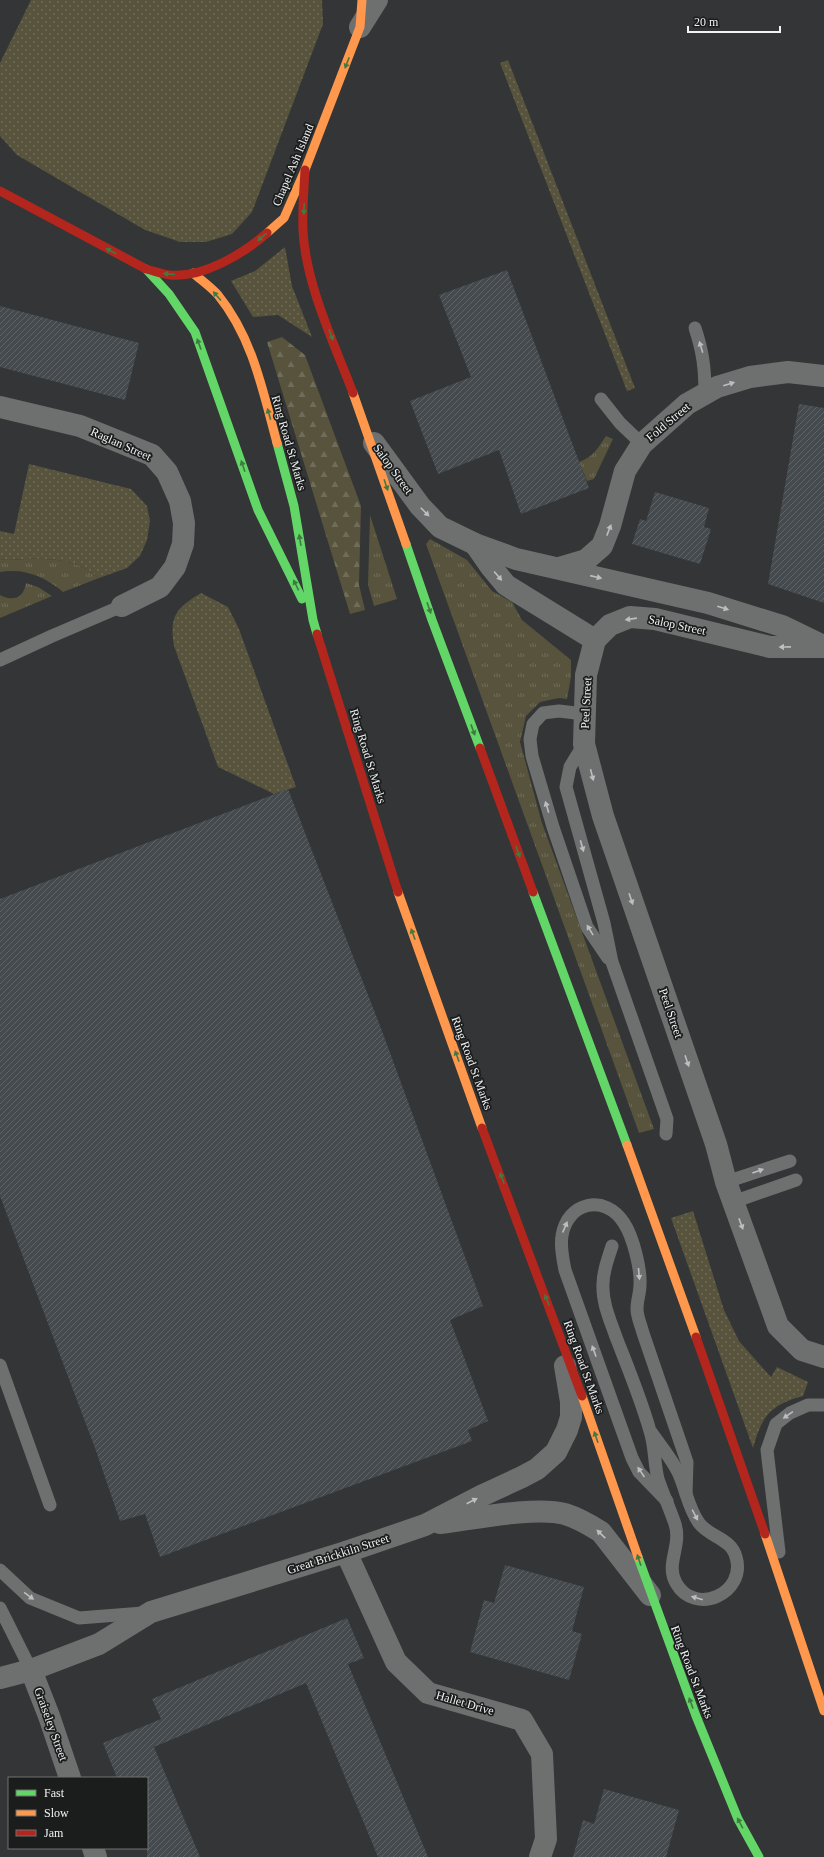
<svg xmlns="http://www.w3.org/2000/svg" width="824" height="1857" viewBox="0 0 824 1857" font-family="Georgia,serif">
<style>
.grass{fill:url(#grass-tufts)}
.forest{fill:url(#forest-firs)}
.park{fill:url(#park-dots)}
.building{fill:url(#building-hatch)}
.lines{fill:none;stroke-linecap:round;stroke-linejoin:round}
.lane{stroke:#6e7070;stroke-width:13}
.street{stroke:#6e7070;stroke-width:22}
.fast{stroke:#63d668;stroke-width:9}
.slow{stroke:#ff974d;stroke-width:9}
.jam{stroke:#b3261e;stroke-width:9}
.oneway{fill:#3f7a42}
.oneway2{fill:#bcbebf}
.labels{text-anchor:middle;stroke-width:3.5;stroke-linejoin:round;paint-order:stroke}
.street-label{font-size:12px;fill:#f0f2f3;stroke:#1b1d1d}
</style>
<defs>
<pattern id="grass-tufts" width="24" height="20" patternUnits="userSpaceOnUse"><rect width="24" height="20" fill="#57533c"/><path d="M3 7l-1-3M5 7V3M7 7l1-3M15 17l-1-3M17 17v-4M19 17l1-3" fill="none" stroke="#6f6c59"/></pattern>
<pattern id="forest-firs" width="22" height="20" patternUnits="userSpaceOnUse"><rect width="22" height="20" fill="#57533c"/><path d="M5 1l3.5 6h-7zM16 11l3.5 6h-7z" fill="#6f6c59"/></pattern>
<pattern id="park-dots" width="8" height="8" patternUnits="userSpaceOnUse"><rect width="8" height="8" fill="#57533c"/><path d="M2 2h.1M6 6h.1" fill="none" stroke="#6f6c59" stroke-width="1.8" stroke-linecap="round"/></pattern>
<pattern id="building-hatch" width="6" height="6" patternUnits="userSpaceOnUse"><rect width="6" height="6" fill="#444a4d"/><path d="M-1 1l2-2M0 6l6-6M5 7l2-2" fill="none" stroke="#5f6567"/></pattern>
</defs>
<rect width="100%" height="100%" fill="#333536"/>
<g class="grass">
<path d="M 606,436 L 613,439 L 594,479 L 587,481 L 579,462 C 593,457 598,448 606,436 Z"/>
<path d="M 370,515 L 397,599 L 374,606 L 368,585 Z"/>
<path d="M 430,539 L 467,560 L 492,591 L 512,602 L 522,620 L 571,660 L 571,677 L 567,699 L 559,698 L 540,702 L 526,716 L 520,742 L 542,823 L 654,1129 L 639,1133 L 426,544 Z"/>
<path d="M 0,559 C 8,561 17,559 25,559 C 52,558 79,560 99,578 L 63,592 C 44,576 24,568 0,572 Z"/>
<path d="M 26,583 L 38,587 L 52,596 L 0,618 L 0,595 C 13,602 24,598 26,583 Z"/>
</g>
<path class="forest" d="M 282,337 L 305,355 L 361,506 L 359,585 L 365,610 L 350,614 L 267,342 Z"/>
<g class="park">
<path d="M 31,0 L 322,0 L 323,24 L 252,212 L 232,234 L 206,242 L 180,242 L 145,230 L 17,155 L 0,136 L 0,63 Z"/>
<path d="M 508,60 L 635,388 L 627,391 L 500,63 Z"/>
<path d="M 285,247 L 292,286 L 312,337 L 278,315 L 253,317 L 231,281 L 255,271 Z"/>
<path d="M 29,464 L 131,489 L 147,506 L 150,521 L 147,540 L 140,556 L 127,568 L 99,578 C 79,560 52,558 25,559 C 17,559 8,561 0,559 L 0,531 L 14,534 Z"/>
<path d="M 201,593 L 228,607 L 239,629 L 296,787 L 274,794 L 218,767 L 174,646 C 169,616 176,608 201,593 Z"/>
<path d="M 693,1211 L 724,1310 L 739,1341 L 771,1377 L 777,1367 L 808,1382 L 803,1396 C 770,1405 762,1416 753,1448 L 671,1218 Z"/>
</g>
<g class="building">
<path d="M 507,270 L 589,488 L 521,514 L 499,450 L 438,474 L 410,401 L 471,377 L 439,295 Z"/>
<path d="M 0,306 L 139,343 L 125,400 L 0,367 Z"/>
<path d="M 799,404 L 824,408 L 824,603 L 768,584 Z"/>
<path d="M 655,492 L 709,508 L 704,527 L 711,529 L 700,564 L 632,544 L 640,519 L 646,521 Z"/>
<path d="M 288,789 L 382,1031 L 483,1306 L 450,1320 L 488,1421 L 468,1430 L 472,1441 L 160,1557 L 145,1514 L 120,1521 L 95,1448 L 0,1196 L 0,899 Z"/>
<path d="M 505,1565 L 584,1587 L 572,1631 L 582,1634 L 569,1680 L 470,1652 L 484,1600 L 494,1603 Z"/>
<path d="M 347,1618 L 364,1658 L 348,1664 L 428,1857 L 378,1857 L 306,1683 L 154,1747 L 200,1857 L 147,1857 L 147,1778 L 117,1778 L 103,1743 L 161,1719 L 152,1699 Z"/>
<path d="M 604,1789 L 679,1810 L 666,1857 L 573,1857 L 583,1820 L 594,1824 Z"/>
</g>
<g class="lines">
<g class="lane">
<path d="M 695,328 C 703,352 705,369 705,394"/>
<path d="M 601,399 L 620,423 L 642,444"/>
<path d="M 0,660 L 52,636 L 122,606"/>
<path d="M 584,714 L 559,711 L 543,713 L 533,724 L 530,739 L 532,756 L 553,827 L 587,927 L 608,958"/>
<path d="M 584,744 L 570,767 L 566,787 L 604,923 L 612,962 L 667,1119 L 666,1134"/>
<path d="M 726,1182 L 790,1161"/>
<path d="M 733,1202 L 796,1180"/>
<path d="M 612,1246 C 608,1259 603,1270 603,1284 C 602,1302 610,1320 616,1337 C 628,1368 641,1399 650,1431 C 655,1446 654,1463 658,1479 C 663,1494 670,1509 675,1524 C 682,1546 665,1564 676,1583 C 695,1617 747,1593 736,1557 C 731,1538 709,1537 699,1523 C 688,1508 686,1489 678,1472 C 671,1458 660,1445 651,1432"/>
<path d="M 0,1365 L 50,1505"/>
<path d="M 667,1501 L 639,1472 L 632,1458 L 565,1270 C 563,1259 560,1247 562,1236 C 567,1202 605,1193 624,1223 C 633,1237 641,1268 640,1285 C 640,1293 637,1300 637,1309 C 637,1317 641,1325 643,1333 L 687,1462 L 686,1494"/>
<path d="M 779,1552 L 767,1450 L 776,1424 L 790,1413 L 808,1405 L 824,1405"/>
<path d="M 0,1570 L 30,1598 L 79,1618 L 143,1613"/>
<path d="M 0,1608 L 31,1670"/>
</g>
<g class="street">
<path d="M 360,27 L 377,0"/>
<path d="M 0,407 L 80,426 L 152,455 L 167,472 L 180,501 L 184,523 L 183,544 L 175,567 L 160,587 L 122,606"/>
<path d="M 374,443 L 420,506 L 440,527 L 475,544 L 516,559 L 708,603 L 782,626 L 819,644"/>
<path d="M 475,544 L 491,567 L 506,585 L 595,640"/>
<path d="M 559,568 L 586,560 L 602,546 L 610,526 L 625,471 L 642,444 L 687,404 L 717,387 L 750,377 L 788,372 L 824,376"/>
<path d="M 824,647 L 770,647 L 655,619 L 630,617 L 610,625 L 595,640 L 586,675 L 584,744 L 603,816 L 716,1144 L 726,1182 L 778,1326 L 802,1350 L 824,1357"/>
<path d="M 440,1523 C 472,1519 536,1506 565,1514 C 578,1518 590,1525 601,1532 L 650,1595"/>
<path d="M 346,1552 L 396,1662 L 428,1693 L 522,1720 L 542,1754 L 546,1839 L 540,1857"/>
<path d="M 31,1670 L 49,1716 L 70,1778"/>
<path d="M 0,1678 L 31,1670 L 99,1644 L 151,1612 L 346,1552 L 425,1525 L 481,1496 L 522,1477 L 537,1469 L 556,1452 L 567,1430 L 571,1417 L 571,1402 L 565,1366"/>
<path d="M 93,1848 L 96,1857"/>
</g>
<g class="fast">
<path d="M 146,269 L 169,294 L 195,332 L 258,510 L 302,599"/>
<path d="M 277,443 L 294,506 L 313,620 L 317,634"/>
<path d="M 406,544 L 432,620 L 480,748"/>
<path d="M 533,892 L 627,1145"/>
<path d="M 638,1557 L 696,1716 L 738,1819 L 759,1857"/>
</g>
<g class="slow">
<path d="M 267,233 L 284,218 L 305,170 L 360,27 L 362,0"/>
<path d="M 193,273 C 201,280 211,287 218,295 C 253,338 263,392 277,443"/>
<path d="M 353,393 L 406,544"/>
<path d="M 398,892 L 482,1128"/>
<path d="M 627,1145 L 696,1337"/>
<path d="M 582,1396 L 638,1557"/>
<path d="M 765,1534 L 824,1711"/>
</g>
<g class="jam">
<path d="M 305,170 C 304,190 302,211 303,231 C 306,285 334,343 353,393"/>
<path d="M 0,191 L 146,269 C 154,271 162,274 170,275 C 203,278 243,254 267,233"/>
<path d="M 317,634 L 398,892"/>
<path d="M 480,748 L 533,892"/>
<path d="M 482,1128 L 582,1396"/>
<path d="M 696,1337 L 765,1534"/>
</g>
</g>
<defs><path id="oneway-solid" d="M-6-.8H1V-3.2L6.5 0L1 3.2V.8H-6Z"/></defs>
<g class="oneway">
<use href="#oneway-solid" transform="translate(347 63) rotate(111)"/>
<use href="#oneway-solid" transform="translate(304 209) rotate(92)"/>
<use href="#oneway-solid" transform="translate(262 237) rotate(139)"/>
<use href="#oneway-solid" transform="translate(111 251) rotate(-152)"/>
<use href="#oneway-solid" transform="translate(169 274) rotate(-175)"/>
<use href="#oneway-solid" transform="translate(217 296) rotate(-131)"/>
<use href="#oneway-solid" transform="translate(331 335) rotate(69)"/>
<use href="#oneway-solid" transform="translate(199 344) rotate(-110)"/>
<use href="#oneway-solid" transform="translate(269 414) rotate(-106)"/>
<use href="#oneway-solid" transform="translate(243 466) rotate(-109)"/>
<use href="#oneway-solid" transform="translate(386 485) rotate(71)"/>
<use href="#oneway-solid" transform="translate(300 540) rotate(-99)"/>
<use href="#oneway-solid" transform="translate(296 585) rotate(-116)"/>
<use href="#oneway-solid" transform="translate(429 608) rotate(71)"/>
<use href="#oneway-solid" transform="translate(473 730) rotate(70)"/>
<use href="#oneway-solid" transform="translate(518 852) rotate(70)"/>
<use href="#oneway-solid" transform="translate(413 934) rotate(-110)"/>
<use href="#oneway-solid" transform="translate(457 1056) rotate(-110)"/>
<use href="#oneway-solid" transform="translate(502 1178) rotate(-111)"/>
<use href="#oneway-solid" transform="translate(547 1300) rotate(-111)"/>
<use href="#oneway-solid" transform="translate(596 1437) rotate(-109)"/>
<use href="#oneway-solid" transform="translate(639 1560) rotate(-109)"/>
<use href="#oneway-solid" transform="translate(691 1703) rotate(-110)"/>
<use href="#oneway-solid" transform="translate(740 1823) rotate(-118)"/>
</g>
<g class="oneway2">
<use href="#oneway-solid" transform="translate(701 347) rotate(-107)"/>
<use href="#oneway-solid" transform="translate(729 384) rotate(-17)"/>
<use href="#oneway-solid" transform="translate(425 512) rotate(45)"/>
<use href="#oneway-solid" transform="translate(609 530) rotate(-69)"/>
<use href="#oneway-solid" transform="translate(498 576) rotate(50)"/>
<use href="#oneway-solid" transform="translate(596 577) rotate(13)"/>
<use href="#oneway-solid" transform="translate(723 608) rotate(17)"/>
<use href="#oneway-solid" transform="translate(631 619) rotate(172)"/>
<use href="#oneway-solid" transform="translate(785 647) rotate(179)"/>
<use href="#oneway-solid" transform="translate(592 775) rotate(76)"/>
<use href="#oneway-solid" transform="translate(547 807) rotate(-107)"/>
<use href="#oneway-solid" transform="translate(582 846) rotate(74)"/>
<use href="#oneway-solid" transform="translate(631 899) rotate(71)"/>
<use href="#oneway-solid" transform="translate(590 930) rotate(-121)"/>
<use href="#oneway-solid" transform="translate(687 1061) rotate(71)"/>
<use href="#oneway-solid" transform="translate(758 1171) rotate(-19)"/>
<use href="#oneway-solid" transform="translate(741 1224) rotate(70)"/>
<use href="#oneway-solid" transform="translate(565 1227) rotate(-67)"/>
<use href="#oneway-solid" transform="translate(639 1274) rotate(85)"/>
<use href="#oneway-solid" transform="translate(594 1351) rotate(-110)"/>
<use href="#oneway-solid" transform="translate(788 1415) rotate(145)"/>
<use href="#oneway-solid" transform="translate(641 1472) rotate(-124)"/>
<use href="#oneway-solid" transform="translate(472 1501) rotate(-27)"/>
<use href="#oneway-solid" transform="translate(695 1515) rotate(62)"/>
<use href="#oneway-solid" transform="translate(601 1534) rotate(-136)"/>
<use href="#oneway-solid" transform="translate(29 1596) rotate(36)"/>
<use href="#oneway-solid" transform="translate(697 1598) rotate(-164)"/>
</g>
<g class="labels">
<g class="street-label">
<text transform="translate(293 165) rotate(-67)" y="4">Chapel Ash Island</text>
<text transform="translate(668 422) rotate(-40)" y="4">Fold Street</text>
<text transform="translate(289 443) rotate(74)" y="4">Ring Road St Marks</text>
<text transform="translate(121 444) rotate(24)" y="4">Raglan Street</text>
<text transform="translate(393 469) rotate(54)" y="4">Salop Street</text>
<text transform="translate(677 625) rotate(12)" y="4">Salop Street</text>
<text transform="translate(586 703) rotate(-87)" y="4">Peel Street</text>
<text transform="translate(368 756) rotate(73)" y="4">Ring Road St Marks</text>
<text transform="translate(671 1013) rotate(71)" y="4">Peel Street</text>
<text transform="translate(472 1063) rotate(70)" y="4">Ring Road St Marks</text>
<text transform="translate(584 1367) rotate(70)" y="4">Ring Road St Marks</text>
<text transform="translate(338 1554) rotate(-18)" y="4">Great Brickkiln Street</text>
<text transform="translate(692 1672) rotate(69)" y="4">Ring Road St Marks</text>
<text transform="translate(465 1703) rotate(16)" y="4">Hallet Drive</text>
<text transform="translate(51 1724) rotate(70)" y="4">Graiseley Street</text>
</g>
</g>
<rect x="8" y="1777" width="140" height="72" fill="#1b1d1d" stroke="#707273"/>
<rect x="16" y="1790" width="20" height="6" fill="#63d668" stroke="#707273"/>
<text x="44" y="1797" font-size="12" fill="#f0f2f3">Fast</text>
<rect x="16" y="1810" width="20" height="6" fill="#ff974d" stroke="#707273"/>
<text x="44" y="1817" font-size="12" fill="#f0f2f3">Slow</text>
<rect x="16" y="1830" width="20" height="6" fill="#b3261e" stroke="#707273"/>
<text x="44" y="1837" font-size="12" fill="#f0f2f3">Jam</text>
<path d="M688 26v6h92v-6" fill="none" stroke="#f0f2f3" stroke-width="2"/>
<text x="694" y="26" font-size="12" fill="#f0f2f3" stroke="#1b1d1d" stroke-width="3" paint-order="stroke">20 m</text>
</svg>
